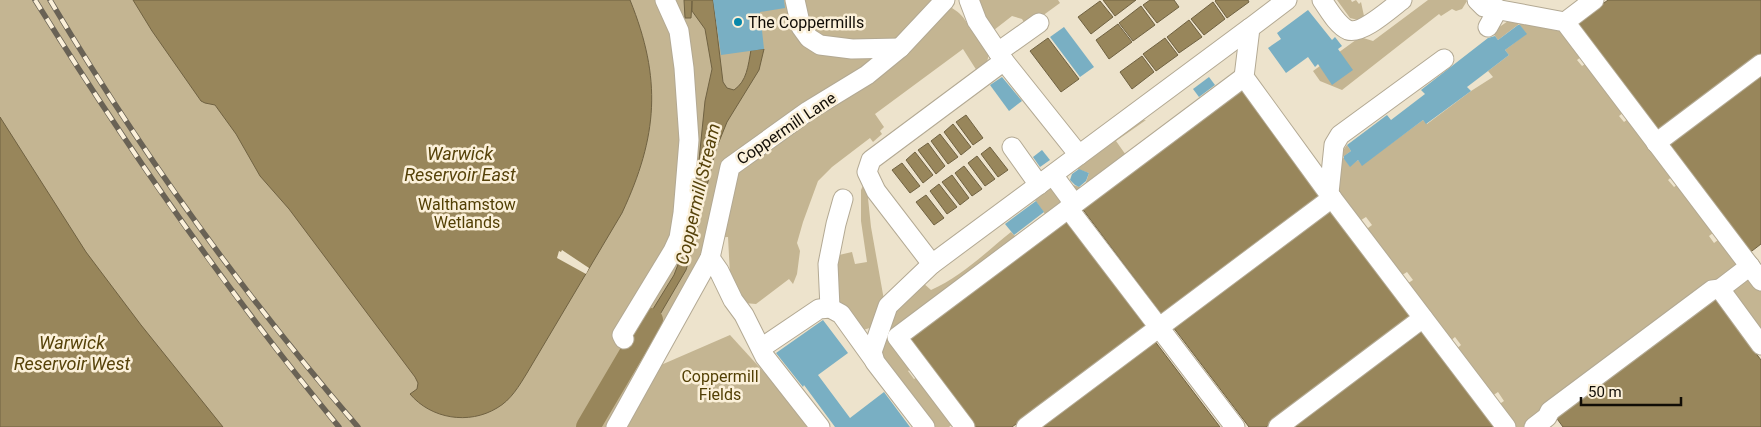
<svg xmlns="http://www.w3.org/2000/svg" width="1761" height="427" viewBox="0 0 1761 427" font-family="Roboto,sans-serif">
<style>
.green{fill:#c4b592}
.water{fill:#98865b;stroke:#706242}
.pier{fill:#ede3cc}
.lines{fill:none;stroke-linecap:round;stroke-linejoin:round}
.river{stroke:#98865b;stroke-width:24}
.building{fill:#79afc3}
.minor-casing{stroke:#b3a993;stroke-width:21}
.minor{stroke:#fff;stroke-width:19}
.rail-casing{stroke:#696255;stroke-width:5.5}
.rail{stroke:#fbf0d9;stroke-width:4;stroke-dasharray:11;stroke-linecap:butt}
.poi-dot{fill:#0787aa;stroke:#fbf0d9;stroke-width:2}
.labels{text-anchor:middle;stroke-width:5;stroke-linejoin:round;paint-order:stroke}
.poi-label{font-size:16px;fill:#110d06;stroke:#fbf0d9;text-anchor:start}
.street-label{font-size:16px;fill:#110d06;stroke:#fbf0d9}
.park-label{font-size:16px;fill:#523f04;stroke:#fbf0d9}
.water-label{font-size:18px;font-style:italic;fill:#564209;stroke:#fbf0d9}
</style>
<rect width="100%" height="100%" fill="#ede3cc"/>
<g class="green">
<path d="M 0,0 L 934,0 C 952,7 962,11 970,29 L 973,27 L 989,54 L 986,66 L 977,71 L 963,49 L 875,114 L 884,127 L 880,131 L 882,134 L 873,142 L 870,138 L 832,167 L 818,181 L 803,222 L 797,243 L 800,251 L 797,274 L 793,284 L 789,279 L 756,304 L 744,303 L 730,275 L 728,237 L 709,238 L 698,270 L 608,427 L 0,427 Z"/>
<path d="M 977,0 L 1058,0 L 1060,3 L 1027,27 L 1022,19 L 1012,16 L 994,30 L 988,24 Z"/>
<path d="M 1337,0 L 1351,0 L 1352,2 L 1356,0 L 1359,4 L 1361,2 L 1364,16 L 1358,20 L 1350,18 Z"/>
<path d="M 1428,0 L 1466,0 L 1467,1 L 1462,9 L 1456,11 L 1452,9 L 1441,16 L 1439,14 L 1342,90 L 1320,81 L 1313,71 L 1360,37 L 1373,41 Z"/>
<path d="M 1511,19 L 1562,27 L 1585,54 L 1577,60 L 1582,66 L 1590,61 L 1627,110 L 1619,116 L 1624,122 L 1632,116 L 1675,174 L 1668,180 L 1674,187 L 1681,182 L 1717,230 L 1709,236 L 1714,243 L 1722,237 L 1742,267 L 1528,427 L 1511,427 L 1495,407 L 1504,401 L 1498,392 L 1489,398 L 1454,351 L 1461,345 L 1455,337 L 1448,343 L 1405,285 L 1413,280 L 1407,272 L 1399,277 L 1364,231 L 1372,225 L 1366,217 L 1358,222 L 1337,194 L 1341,153 L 1347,145 L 1351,151 L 1343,157 L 1350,166 L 1358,160 L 1362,165 L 1423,120 L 1427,124 L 1471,91 L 1493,77 L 1488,71 L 1509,55 L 1505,50 L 1526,34 L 1519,24 L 1498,40 L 1492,32 Z"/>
<path d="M 1146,120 L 1116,141 L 1128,158 L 1076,196 L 1069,184 L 1084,188 L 1089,173 L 1074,168 L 1134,121 Z"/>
<path d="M 866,179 L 871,227 L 884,300 L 873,327 L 863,330 L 836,301 L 834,262 L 839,255 L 852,252 L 855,264 L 867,262 L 861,221 L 861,190 Z"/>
<path d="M 1054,186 L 1065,204 L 915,366 L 908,371 L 914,379 L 922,374 L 956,421 L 949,427 L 933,427 L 879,355 L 899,297 L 922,282 L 931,290 C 961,277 986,252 1011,232 L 1015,236 L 1045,214 L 1035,200 L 1034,196 Z"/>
<path d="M 1749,279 L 1761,289 L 1761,338 L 1731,288 Z"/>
<path d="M 730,335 L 814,427 L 624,427 L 654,368 Z"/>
</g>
<g class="water">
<path d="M 133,0 L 630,0 C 662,79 658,136 622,213 L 527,373 C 519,386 511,400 497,408 C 469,425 431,419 410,394 L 417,389 L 418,383 L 415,377 L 289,209 L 260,176 L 236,134 L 215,105 L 205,103 L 201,101 L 152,31 Z"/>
<path d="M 684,0 L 713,0 L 723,82 L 727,88 L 734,90 C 747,81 748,66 751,50 L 764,49 L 759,70 L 727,122 L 716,149 L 698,222 L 696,237 L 686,270 L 638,352 L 632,343 L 674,275 L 686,244 L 698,170 L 705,101 L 712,69 L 705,29 L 692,11 L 692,1 L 691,18 L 685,18 Z"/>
<path d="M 1103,0 L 1136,0 L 1115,16 Z"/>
<path d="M 1150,0 L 1174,0 L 1179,7 L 1157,23 L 1143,5 Z"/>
<path d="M 1216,0 L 1248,0 L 1249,2 L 1227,18 L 1215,1 Z"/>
<path d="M 1608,0 L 1761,0 L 1761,56 L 1657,133 L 1576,24 Z"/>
<path d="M 1100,1 L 1113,17 L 1091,34 L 1078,17 Z"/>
<path d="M 1213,2 L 1225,19 L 1204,35 L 1191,19 Z"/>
<path d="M 1141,6 L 1155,25 L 1133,41 L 1119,23 Z"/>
<path d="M 1189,20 L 1202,37 L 1179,53 L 1167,37 Z"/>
<path d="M 1118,24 L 1132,42 L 1109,59 L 1096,40 Z"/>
<path d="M 1048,38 L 1079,79 L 1061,92 L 1030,51 Z"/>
<path d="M 1165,38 L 1178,55 L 1156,71 L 1143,54 Z"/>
<path d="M 1142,56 L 1154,72 L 1132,89 L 1120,72 Z"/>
<path d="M 1761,73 L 1761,244 L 1748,254 L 1666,142 Z"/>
<path d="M 1242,88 L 1322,196 L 1162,315 L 1081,207 Z"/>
<path d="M 966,115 L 983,138 L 973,145 L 956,122 Z"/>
<path d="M 0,117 L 86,252 L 141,325 L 223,427 L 0,427 Z"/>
<path d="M 953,124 L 971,147 L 961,155 L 944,132 Z"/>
<path d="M 940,134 L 958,157 L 948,164 L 931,141 Z"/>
<path d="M 928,143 L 945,166 L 936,174 L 918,150 Z"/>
<path d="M 990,147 L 1008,170 L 998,177 L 981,154 Z"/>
<path d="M 915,152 L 933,175 L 923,183 L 906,160 Z"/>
<path d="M 977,156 L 995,179 L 985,186 L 968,163 Z"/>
<path d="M 902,163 L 920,186 L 910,193 L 892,170 Z"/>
<path d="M 964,166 L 982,189 L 972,196 L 955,173 Z"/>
<path d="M 952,175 L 969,198 L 960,205 L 942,182 Z"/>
<path d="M 939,184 L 957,207 L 947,214 L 930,191 Z"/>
<path d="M 926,195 L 944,218 L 934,225 L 916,202 Z"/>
<path d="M 1333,206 L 1415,315 L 1266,427 L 1249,427 L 1173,327 Z"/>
<path d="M 1066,220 L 1146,327 L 1012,427 L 971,427 L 906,340 Z"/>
<path d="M 1714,298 L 1761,360 L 1761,427 L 1563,427 L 1555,416 Z"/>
<path d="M 1423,331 L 1500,427 L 1293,427 Z"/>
<path d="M 1154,340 L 1220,427 L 1038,427 Z"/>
<path d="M 628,349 L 634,357 L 625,370 L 595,427 L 582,427 Z"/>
</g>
<path class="pier" d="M 562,250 L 589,268 L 586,274 L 557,258 L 559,251 L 561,252 Z"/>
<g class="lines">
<path class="river" d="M 588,427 L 651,320"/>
</g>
<g class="building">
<path d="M 713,0 L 784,0 L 785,8 L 760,12 L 764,49 L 721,55 Z"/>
<path d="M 1308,10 L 1332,40 L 1335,37 L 1342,46 L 1338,49 L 1353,70 L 1332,85 L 1318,64 L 1315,67 L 1308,57 L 1286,73 L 1268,48 L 1281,39 L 1277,33 Z"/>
<path d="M 1518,25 L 1520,25 L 1527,34 L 1505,50 L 1509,55 L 1467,87 L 1471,91 L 1426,124 L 1423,120 L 1362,166 L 1358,160 L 1350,167 L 1344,159 L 1344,156 L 1351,151 L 1347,145 L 1387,115 L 1391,120 L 1425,94 L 1421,90 L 1488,38 L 1495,36 L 1498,40 Z"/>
<path d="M 1064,27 L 1094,67 L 1080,77 L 1050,37 Z"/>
<path d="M 1002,77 L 1022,101 L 1009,111 L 990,85 Z"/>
<path d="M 1209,77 L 1215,85 L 1199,97 L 1193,89 Z"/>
<path d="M 1042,150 L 1050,160 L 1040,167 L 1033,157 Z"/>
<path d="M 1079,169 L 1089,173 L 1086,181 L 1079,187 L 1075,185 L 1070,180 L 1072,174 Z"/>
<path d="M 1036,201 L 1044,212 L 1014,235 L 1005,224 Z"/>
<path d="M 823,320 L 848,353 L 818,375 L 850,418 L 884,392 L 910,427 L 835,427 L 804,385 L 803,387 L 776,353 Z"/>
</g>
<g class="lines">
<defs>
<g id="minor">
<path d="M 795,0 L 801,27 L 809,38 L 820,45 L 852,49 L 900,48"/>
<path d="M 1287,0 L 1250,28 L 1244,77 L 1332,198 L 1506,427"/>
<path d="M 1322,0 C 1329,10 1337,25 1348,30 C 1362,35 1391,8 1402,0"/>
<path d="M 1477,0 L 1484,7 L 1565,22 L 1761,281"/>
<path d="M 1565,22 L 1594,0"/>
<path d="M 1488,27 L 1498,9"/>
<path d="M 998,52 L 1039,23"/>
<path d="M 1004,61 L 1079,155 L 1250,28"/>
<path d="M 1656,143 L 1761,64"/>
<path d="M 1012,147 L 1039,185"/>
<path d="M 1053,175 L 1070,198 L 1071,212 L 1235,427"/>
<path d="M 1329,193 L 1334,145 L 1340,135 L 1444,59"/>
<path d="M 710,258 L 719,271 L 733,300 L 744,315 L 765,357 L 820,427"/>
<path d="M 932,264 L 876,191 L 867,172 L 871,160 L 1004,61 L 977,21 L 969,0"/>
<path d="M 1750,266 L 1720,289 L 1761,345"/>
<path d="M 830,308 L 828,264 L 836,224 L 843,199"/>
<path d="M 624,339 L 622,335 L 673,251 L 679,238 L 683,213 L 689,140 L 684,68 L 679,31 L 665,0"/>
<path d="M 761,348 L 819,309 L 830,308 L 841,314 L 874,360"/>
<path d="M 616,427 L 710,258 L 730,167 L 808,111 L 867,75 L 900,48 L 945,0"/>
<path d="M 925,427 L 875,362 L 872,352 L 888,306 L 932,264 L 1079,155"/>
<path d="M 965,427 L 897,337 L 1244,77"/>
<path d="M 1026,427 L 1332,198"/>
<path d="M 1278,427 L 1423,318"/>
<path d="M 1534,427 L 1547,417 L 1550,411 L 1712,290 L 1720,289"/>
</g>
</defs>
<use href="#minor" class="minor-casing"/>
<use href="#minor" class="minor"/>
<defs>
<g id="rail">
<path d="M 35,0 C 128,149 227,292 339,427"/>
<path d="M 50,0 C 140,151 243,294 358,427"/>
</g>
</defs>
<use href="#rail" class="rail-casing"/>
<use href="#rail" class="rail"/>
</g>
<circle class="poi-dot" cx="738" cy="22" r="5"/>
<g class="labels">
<g class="poi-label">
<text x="748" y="28">The Coppermills</text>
</g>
<g class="street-label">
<text transform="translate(786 128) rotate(-34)" y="6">Coppermill Lane</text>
</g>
<g class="park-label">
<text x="467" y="210">Walthamstow<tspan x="467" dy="18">Wetlands</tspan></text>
<text x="720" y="382">Coppermill<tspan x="720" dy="18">Fields</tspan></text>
</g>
<g class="water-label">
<text x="460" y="160">Warwick<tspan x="460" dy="21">Reservoir East</tspan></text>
<text transform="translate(698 194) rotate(-77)" y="6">Coppermill Stream</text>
<text x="72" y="349">Warwick<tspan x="72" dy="21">Reservoir West</tspan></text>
</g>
</g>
<path d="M1581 397v8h100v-8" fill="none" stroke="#110d06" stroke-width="2.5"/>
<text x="1588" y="397" font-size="15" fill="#110d06" stroke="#fbf0d9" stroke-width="4" paint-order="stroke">50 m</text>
</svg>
